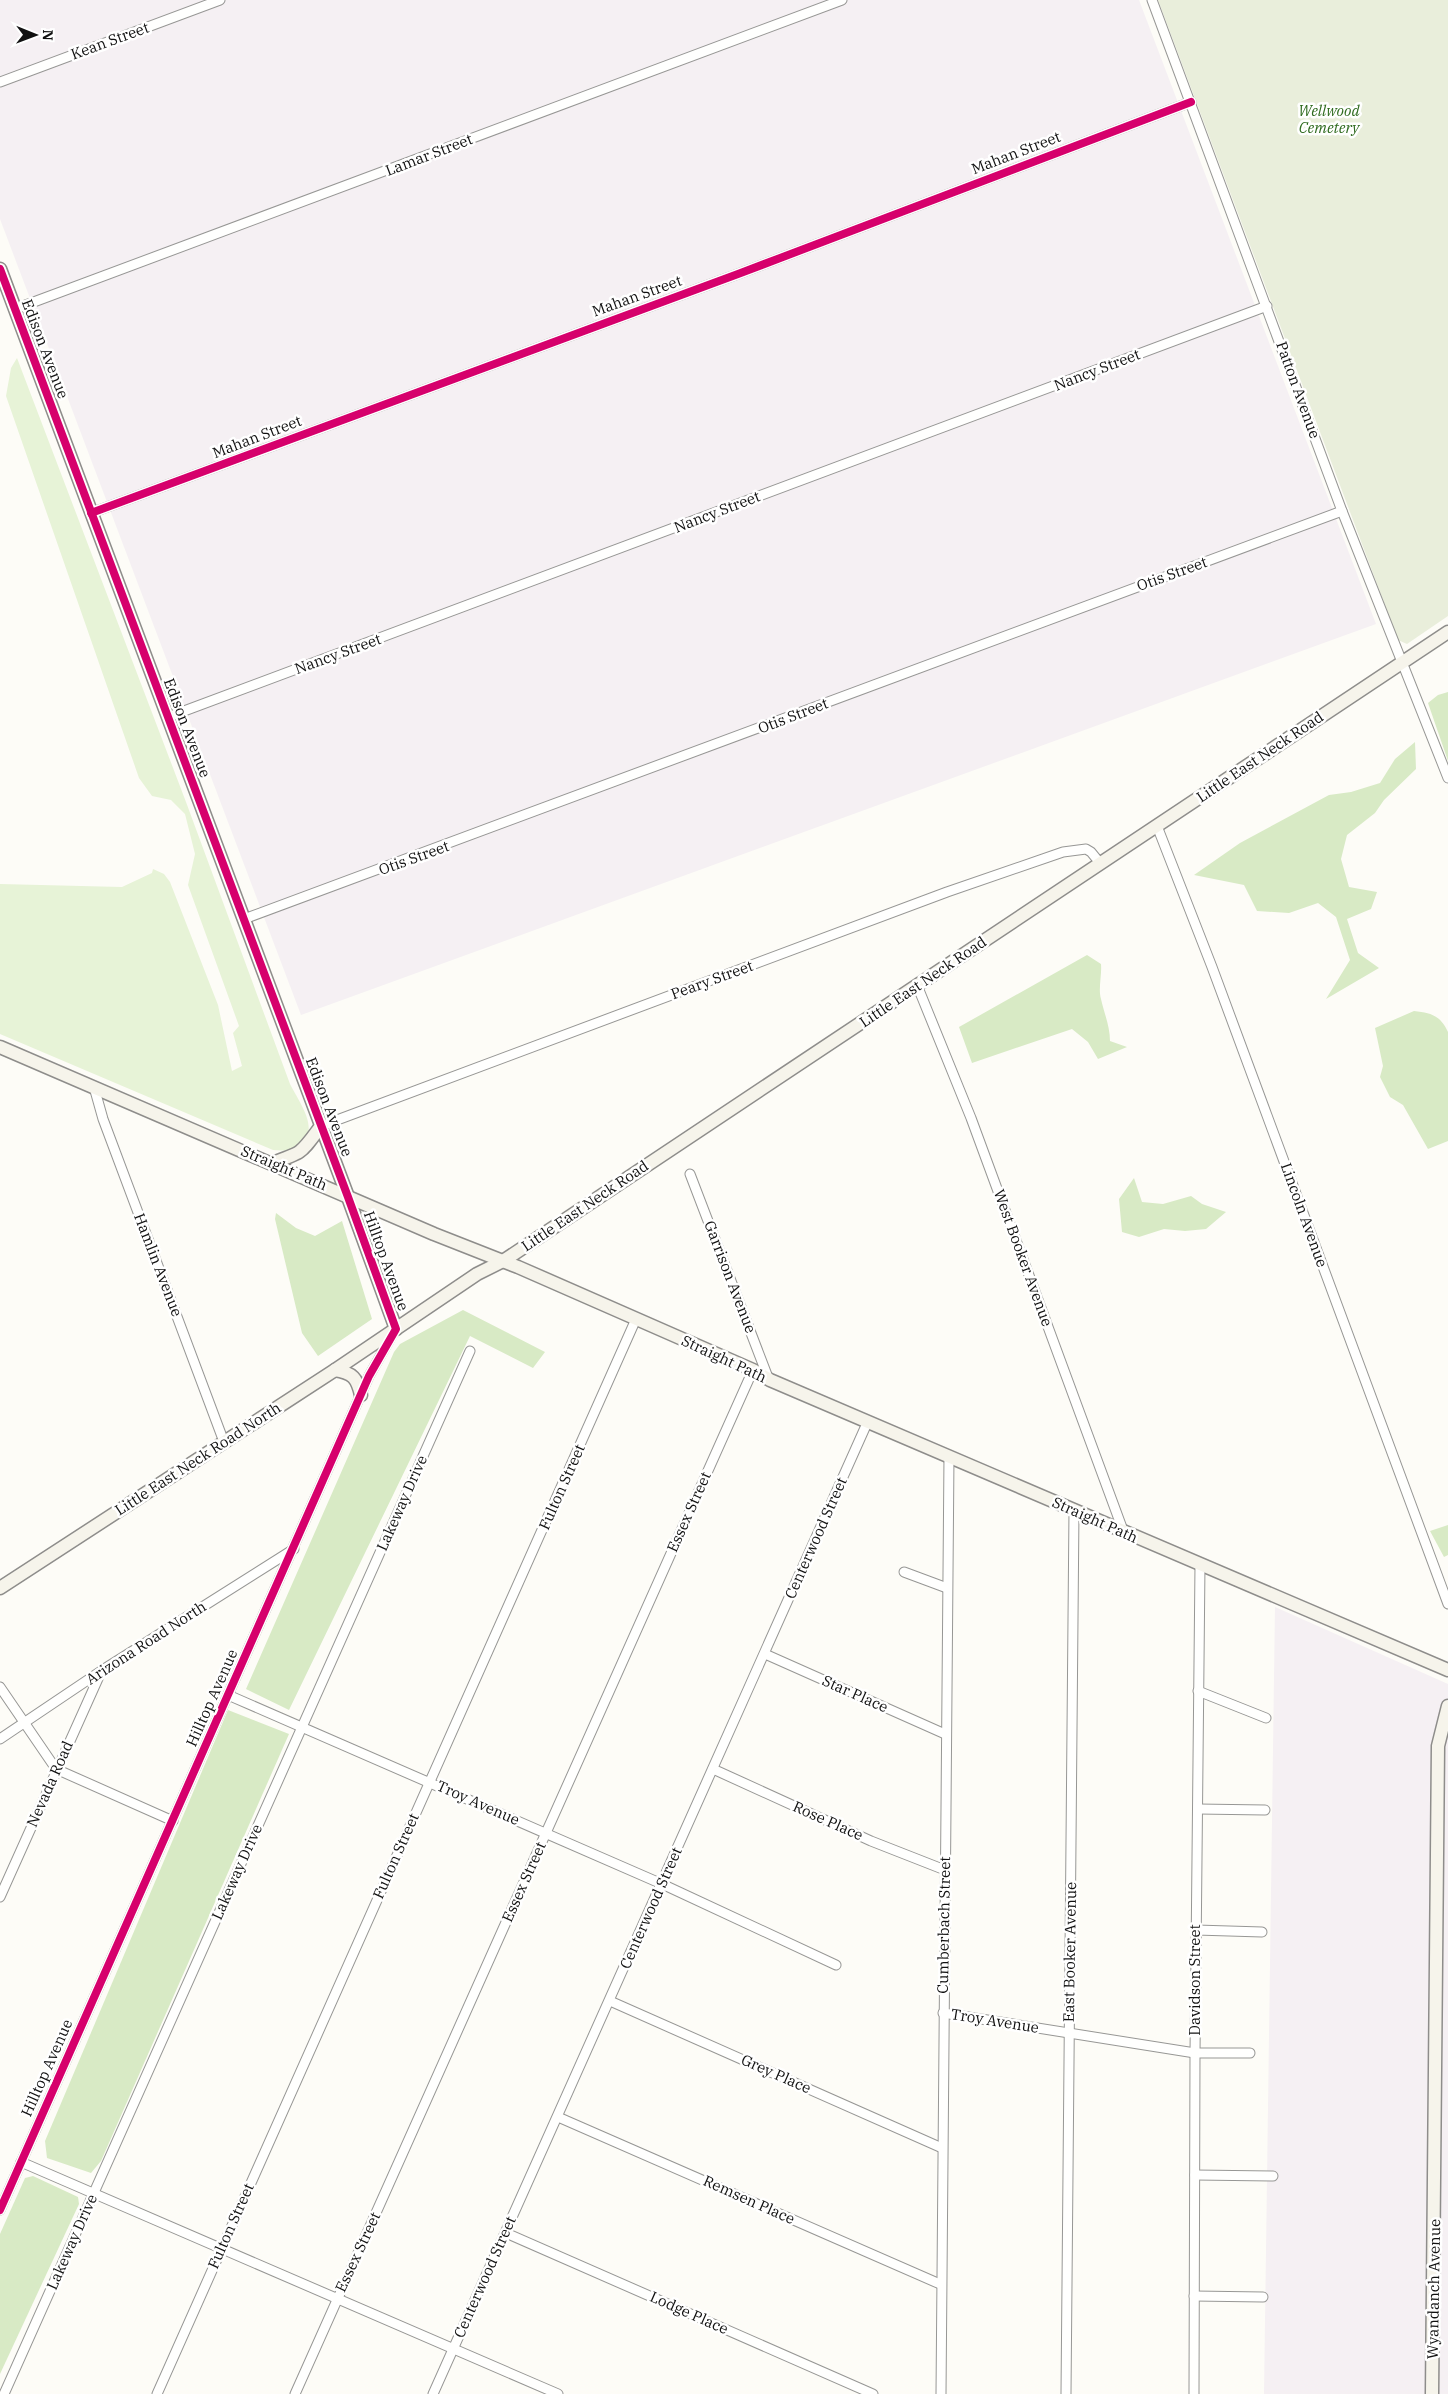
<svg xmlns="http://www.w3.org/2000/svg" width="1448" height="2394" viewBox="0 0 1448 2394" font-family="'IBM Plex Serif',serif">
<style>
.industrial{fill:#f5f0f3}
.green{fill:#e7f3d7}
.forest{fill:#d8eac5}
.cemetery{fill:#e9eedb}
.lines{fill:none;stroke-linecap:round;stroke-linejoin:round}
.street-casing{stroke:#979795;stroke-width:11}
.secondary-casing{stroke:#8e8d8b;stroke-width:15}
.street{stroke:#fffffe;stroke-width:9}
.secondary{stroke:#f6f4eb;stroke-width:12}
.cycleway-casing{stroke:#fff;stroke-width:11}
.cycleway{stroke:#d6006c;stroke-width:8}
.labels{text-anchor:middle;stroke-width:5;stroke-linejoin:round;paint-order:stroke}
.street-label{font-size:15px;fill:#111;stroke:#fff}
.park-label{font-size:15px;font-style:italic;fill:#2f6b1f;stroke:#fff}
</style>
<rect width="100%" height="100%" fill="#fdfcf7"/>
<g class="industrial">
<path d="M 0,0 L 1139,0 L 1376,624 L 301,1015 L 0,219 Z"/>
<path d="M 1275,1607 L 1448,1684 L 1448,2394 L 1264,2394 Z"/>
</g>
<path class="green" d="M 17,358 L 186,802 L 290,1084 C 295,1094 302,1104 306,1115 C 316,1142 297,1153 273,1150 L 0,1034 L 0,884 L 122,887 L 152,873 L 153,869 L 164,874 L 170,882 L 218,1005 L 232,1071 L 242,1066 L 233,1033 L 239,1026 L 188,885 L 195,854 L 185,814 L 171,800 L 152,796 L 139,778 L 6,396 L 11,368 Z"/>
<g class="forest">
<path d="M 1448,692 L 1448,761 L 1428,703 L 1438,695 Z"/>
<path d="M 1415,742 L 1416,769 L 1384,800 L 1375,813 L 1347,835 L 1341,859 L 1349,887 L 1377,892 L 1371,909 L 1347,919 L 1358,953 L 1379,968 L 1326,999 L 1350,960 L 1336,917 L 1318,903 L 1289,913 L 1257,911 L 1244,885 L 1194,875 L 1240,843 L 1329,795 L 1351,792 L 1380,783 L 1395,759 Z"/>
<path d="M 1087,955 L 1101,964 C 1102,975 1098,989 1101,999 C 1104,1013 1110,1026 1110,1041 L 1127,1047 L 1098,1059 L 1088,1042 L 1072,1029 L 972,1063 L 959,1027 Z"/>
<path d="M 1414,1011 C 1431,1013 1440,1015 1448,1032 L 1448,1141 L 1428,1149 L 1403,1105 L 1390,1097 L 1380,1077 L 1383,1066 L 1375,1028 Z"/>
<path d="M 1134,1178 L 1142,1202 L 1163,1204 L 1191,1196 L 1202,1204 L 1226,1212 L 1206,1229 L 1185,1231 L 1164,1229 L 1139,1237 L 1122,1232 L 1119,1199 Z"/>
<path d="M 276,1213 L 296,1228 L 315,1236 L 342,1221 L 372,1319 L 318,1356 L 302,1333 L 275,1219 Z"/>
<path d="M 463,1310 L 545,1352 L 533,1368 L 470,1336 L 289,1710 L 246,1689 L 394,1352 L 400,1344 Z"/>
<path d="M 1448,1525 L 1448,1555 L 1444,1557 L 1430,1531 Z"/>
<path d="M 228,1710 L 289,1734 L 101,2161 L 91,2173 L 47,2158 L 45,2141 Z"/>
<path d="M 33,2176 L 78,2197 L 79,2204 L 0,2374 L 0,2234 L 25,2178 Z"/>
</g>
<path class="cemetery" d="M 1158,0 L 1448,0 L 1448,616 L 1407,644 L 1398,640 Z"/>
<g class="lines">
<defs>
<g id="street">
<path d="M 1152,0 L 1342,511 L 1448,778"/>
<path d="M 0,82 L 220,0"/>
<path d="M 15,309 L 842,0"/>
<path d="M 91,513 L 738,274 L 1191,102"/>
<path d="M 168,717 L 1267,306"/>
<path d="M 1157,826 L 1212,967 L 1448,1604"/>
<path d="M 244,919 L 1342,511"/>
<path d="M 917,985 L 971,1118 L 1124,1533"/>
<path d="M 94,1087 L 103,1119 L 224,1442"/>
<path d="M 321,1126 L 947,892 L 1063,852 L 1086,849 L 1091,852 L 1100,863"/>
<path d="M 690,1174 L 769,1380"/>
<path d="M 904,1572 L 947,1588"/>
<path d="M 765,1654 L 945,1734"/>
<path d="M 0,1687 L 56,1769 L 173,1821"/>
<path d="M 1198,1691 L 1266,1718"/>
<path d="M 228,1695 L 662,1884 L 836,1965"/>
<path d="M 0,1739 L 101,1671 L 294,1549"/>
<path d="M 713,1769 L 871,1841 L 945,1870"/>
<path d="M 1198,1809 L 1265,1810"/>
<path d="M 0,1897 L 101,1672"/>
<path d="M 1196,1930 L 1262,1932"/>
<path d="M 610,2001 L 942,2148"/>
<path d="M 943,2013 L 1195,2053 L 1250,2053"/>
<path d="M 558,2117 L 940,2284"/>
<path d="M 21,2162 L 558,2394"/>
<path d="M 1195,2175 L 1273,2176"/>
<path d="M 0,2210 L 369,1376 L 394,1332"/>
<path d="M 506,2233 L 873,2394"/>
<path d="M 1194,2296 L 1263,2297"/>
<path d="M 4,2394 L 470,1351"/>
<path d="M 157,2394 L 636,1319"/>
<path d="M 295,2394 L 753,1370"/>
<path d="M 433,2394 L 868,1421"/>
<path d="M 941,2394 L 949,1456"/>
<path d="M 1066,2394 L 1074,1509"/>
<path d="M 1194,2394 L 1195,2053 L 1200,1565"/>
</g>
<g id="secondary">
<path d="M 0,269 L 348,1197 L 396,1329"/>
<path d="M 0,1047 L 434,1234 L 518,1267 L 753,1370 L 770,1380 L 1448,1670"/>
<path d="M 272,1163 C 304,1152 301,1153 321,1126"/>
<path d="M 335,1370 C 353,1373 357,1378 361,1395"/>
<path d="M 0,1588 L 335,1370 L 477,1274 L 503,1261 L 1448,632"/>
<path d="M 1432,2394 L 1438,1746 L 1448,1706"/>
</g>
</defs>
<use href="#street" class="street-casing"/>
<use href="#secondary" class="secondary-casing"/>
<use href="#street" class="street"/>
<use href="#secondary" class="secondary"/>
<defs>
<g id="cycleway">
<path d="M 0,269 L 348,1197 L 396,1329 L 369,1376 L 0,2210"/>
<path d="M 91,513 L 738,274 L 1191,102"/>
</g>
</defs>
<use href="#cycleway" class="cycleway-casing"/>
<use href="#cycleway" class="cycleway"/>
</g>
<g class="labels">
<g class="street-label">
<text transform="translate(110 41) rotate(-20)" y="5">Kean Street</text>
<text transform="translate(1016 153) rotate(-21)" y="5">Mahan Street</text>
<text transform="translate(429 155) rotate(-21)" y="5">Lamar Street</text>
<text transform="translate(637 296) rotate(-20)" y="5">Mahan Street</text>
<text transform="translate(45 349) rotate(69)" y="5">Edison Avenue</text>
<text transform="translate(1097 370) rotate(-21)" y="5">Nancy Street</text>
<text transform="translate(1298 390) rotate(70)" y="5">Patton Avenue</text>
<text transform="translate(257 437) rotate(-21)" y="5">Mahan Street</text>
<text transform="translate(717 512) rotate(-21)" y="5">Nancy Street</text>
<text transform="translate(1172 574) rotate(-20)" y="5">Otis Street</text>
<text transform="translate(338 654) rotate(-20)" y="5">Nancy Street</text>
<text transform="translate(793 716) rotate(-21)" y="5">Otis Street</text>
<text transform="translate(187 728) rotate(69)" y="5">Edison Avenue</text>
<text transform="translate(1260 757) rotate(-34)" y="5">Little East Neck Road</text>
<text transform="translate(414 858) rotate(-20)" y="5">Otis Street</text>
<text transform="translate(712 980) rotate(-20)" y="5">Peary Street</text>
<text transform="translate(923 982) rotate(-34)" y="5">Little East Neck Road</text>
<text transform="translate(329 1107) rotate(69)" y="5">Edison Avenue</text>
<text transform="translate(284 1168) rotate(23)" y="5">Straight Path</text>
<text transform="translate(585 1206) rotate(-34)" y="5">Little East Neck Road</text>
<text transform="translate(1304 1215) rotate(70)" y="5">Lincoln Avenue</text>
<text transform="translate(1023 1258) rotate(70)" y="5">West Booker Avenue</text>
<text transform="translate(386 1261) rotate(70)" y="5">Hilltop Avenue</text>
<text transform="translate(158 1265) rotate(69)" y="5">Hamlin Avenue</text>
<text transform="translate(730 1277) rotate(69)" y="5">Garrison Avenue</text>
<text transform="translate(724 1359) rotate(25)" y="5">Straight Path</text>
<text transform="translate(198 1459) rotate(-33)" y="5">Little East Neck Road North</text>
<text transform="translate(562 1487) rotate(-66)" y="5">Fulton Street</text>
<text transform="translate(402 1503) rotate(-66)" y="5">Lakeway Drive</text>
<text transform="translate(689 1512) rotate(-66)" y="5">Essex Street</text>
<text transform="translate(1095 1520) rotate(24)" y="5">Straight Path</text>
<text transform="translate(816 1538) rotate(-66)" y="5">Centerwood Street</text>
<text transform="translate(146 1643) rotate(-33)" y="5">Arizona Road North</text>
<text transform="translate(855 1694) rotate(24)" y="5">Star Place</text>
<text transform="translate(212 1698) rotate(-66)" y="5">Hilltop Avenue</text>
<text transform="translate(50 1784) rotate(-66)" y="5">Nevada Road</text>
<text transform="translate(478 1803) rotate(24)" y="5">Troy Avenue</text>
<text transform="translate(828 1821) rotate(24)" y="5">Rose Place</text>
<text transform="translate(396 1856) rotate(-66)" y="5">Fulton Street</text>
<text transform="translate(237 1872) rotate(-66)" y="5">Lakeway Drive</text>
<text transform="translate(524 1882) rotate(-66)" y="5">Essex Street</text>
<text transform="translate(651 1908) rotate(-66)" y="5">Centerwood Street</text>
<text transform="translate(944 1925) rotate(-89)" y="5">Cumberbach Street</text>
<text transform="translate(1070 1952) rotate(-89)" y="5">East Booker Avenue</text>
<text transform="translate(1195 1980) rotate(-90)" y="5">Davidson Street</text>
<text transform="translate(995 2021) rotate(9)" y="5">Troy Avenue</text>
<text transform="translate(47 2068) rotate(-66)" y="5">Hilltop Avenue</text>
<text transform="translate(776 2074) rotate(24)" y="5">Grey Place</text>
<text transform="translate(749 2200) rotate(24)" y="5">Remsen Place</text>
<text transform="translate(231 2226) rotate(-66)" y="5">Fulton Street</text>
<text transform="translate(72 2242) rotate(-66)" y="5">Lakeway Drive</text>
<text transform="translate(358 2252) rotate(-65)" y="5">Essex Street</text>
<text transform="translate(485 2277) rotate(-66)" y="5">Centerwood Street</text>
<text transform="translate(1434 2289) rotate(-89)" y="5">Wyandanch Avenue</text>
<text transform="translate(689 2313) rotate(24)" y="5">Lodge Place</text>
</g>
<g class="park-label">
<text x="1329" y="116">Wellwood<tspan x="1329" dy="17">Cemetery</tspan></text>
</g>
</g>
<g transform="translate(35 35) rotate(91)" stroke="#ffffff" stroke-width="4" paint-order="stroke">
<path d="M0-4L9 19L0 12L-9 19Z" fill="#111111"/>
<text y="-8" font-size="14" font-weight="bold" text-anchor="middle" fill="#111111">N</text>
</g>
</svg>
